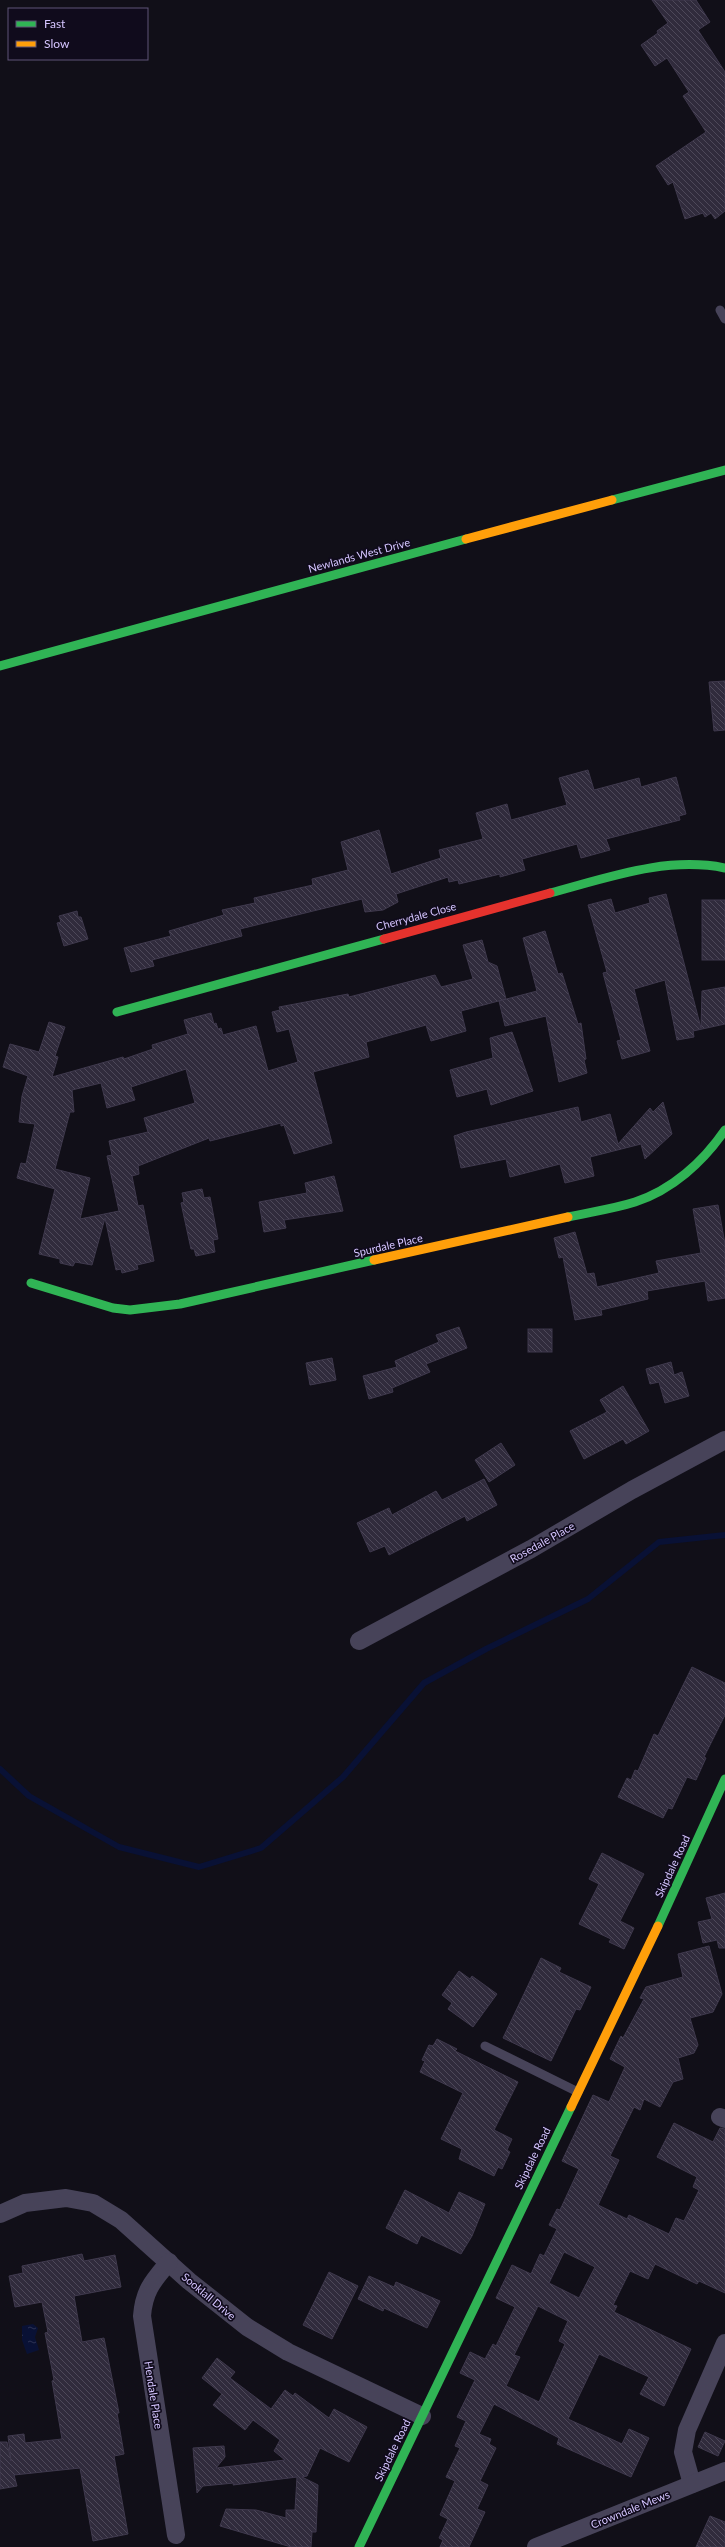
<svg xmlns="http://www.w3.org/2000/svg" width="725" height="2547" font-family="Lato,sans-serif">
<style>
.water{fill:url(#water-ripples)}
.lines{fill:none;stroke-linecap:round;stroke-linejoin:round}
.stream{stroke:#091135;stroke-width:6}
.building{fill:url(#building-back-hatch);stroke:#3f394d;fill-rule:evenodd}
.lane{stroke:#474359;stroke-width:9}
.street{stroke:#474359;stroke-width:18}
.fast{stroke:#30b455;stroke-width:9}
.slow{stroke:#ff9f0a;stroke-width:9}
.jam{stroke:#e5322d;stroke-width:9}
.labels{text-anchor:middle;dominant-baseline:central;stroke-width:3.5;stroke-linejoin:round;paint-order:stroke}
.street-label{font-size:11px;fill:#d5c5ff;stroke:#100b1c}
</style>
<defs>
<pattern id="water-ripples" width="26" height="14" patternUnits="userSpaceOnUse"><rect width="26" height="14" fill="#091135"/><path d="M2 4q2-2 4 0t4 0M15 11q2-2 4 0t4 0" fill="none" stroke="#2c3253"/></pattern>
<pattern id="building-back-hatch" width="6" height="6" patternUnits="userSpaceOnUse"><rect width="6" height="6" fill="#302b3c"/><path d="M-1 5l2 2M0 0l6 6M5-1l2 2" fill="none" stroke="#4d4859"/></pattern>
</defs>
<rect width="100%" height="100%" fill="#110f18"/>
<polygon class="water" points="33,2324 38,2328 35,2337 39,2350 27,2354 22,2340 22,2326"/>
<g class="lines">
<polyline class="stream" points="0,1769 29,1796 119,1847 199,1867 261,1848 343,1777 424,1683 486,1649 588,1599 659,1542 725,1535"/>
</g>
<g class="building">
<polygon points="652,0 696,0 710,22 698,30 725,72 725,211 715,219 711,213 705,217 703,213 685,219 673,182 668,185 656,166 706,132 683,96 689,92 667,58 655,66 641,45 658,33 657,31 668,23"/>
<polygon points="725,681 725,730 714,731 709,682"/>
<polygon points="588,770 594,790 639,778 641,787 676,777 686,814 679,816 680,820 606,839 610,850 581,858 577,844 522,859 525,870 500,877 500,874 459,884 458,880 449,882 448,877 396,894 398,902 383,910 365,912 362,899 240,929 242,936 152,960 154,966 131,972 124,948 171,936 169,931 224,915 222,910 255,903 254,898 313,885 312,879 348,870 341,842 379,830 391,874 441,858 439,850 483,839 476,813 507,804 511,820 567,805 559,778"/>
<polygon points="666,894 701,1028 702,991 725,987 725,1024 693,1031 694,1037 677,1040 665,980 634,989 650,1051 622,1059 617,1041 621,1040 603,973 607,972 588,905 611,899 615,913 650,903 649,898"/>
<rect x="702" y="900" width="23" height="60"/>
<polygon points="77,911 78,917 81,917 88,939 64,946 57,923 61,922 59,916"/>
<polygon points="545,931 558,974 562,973 578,1024 581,1023 586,1059 584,1060 587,1073 559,1082 546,1016 505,1026 499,1001 537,991 523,938"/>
<path d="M 482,940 L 488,962 L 497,966 L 506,999 L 461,1011 L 466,1031 L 431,1041 L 426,1025 L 366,1042 L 369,1057 L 313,1072 L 332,1143 L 294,1154 L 284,1125 L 281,1126 L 281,1123 L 210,1141 L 209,1138 L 138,1166 L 139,1174 L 132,1176 L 138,1206 L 143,1205 L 154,1261 L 137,1265 L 138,1269 L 122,1273 L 121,1269 L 116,1270 L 105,1218 L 92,1265 L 75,1262 L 73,1266 L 60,1263 L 60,1259 L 39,1254 L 55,1189 L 17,1178 L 21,1163 L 26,1164 L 35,1124 L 19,1122 L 22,1096 L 28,1076 L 3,1067 L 10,1044 L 39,1052 L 49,1022 L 65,1027 L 55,1056 L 58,1057 L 52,1077 L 123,1057 L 124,1059 L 153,1049 L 152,1045 L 188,1034 L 184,1020 L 211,1013 L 214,1024 L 216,1023 L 218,1029 L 221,1028 L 223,1035 L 256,1026 L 268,1071 L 298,1062 L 289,1029 L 277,1032 L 272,1012 L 280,1010 L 279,1007 L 348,994 L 349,997 L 435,975 L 441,987 L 473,979 L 463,945 ZM 186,1069 L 195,1103 L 144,1118 L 148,1132 L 109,1141 L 112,1155 L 107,1156 L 119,1211 L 80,1219 L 90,1178 L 55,1169 L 70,1112 L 74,1112 L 72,1090 L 101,1083 L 107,1108 L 135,1100 L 131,1087 Z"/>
<polygon points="512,1032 533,1091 491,1105 487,1089 457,1097 450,1070 493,1058 490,1038"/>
<polygon points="663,1102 672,1134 645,1159 641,1144 590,1157 594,1176 565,1183 560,1164 510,1177 506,1159 461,1168 454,1136 466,1132 578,1107 581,1122 610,1114 618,1144 650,1108 653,1112"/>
<polygon points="334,1176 343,1211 284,1220 286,1228 264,1232 259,1202 307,1193 305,1183"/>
<polygon points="202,1189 204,1198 210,1197 218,1239 213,1240 215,1252 196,1256 194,1249 191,1249 181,1203 184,1202 182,1193"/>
<polygon points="718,1205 725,1244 725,1298 708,1301 705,1281 647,1291 648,1299 601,1310 602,1315 575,1320 563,1257 559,1258 554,1238 575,1232 587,1274 594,1273 597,1287 659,1273 656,1261 701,1253 693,1209"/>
<polygon points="459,1327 467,1348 426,1364 430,1372 392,1388 393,1392 369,1399 363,1376 397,1367 395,1361 439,1342 436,1335"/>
<rect x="528" y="1329" width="24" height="23"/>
<polygon points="332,1358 336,1380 310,1385 306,1363"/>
<polygon points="671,1362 674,1375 682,1372 689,1396 665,1403 659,1382 650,1384 646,1369"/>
<polygon points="623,1386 649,1431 626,1444 623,1439 584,1459 570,1431 607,1412 600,1400"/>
<polygon points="501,1443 515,1465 489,1482 475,1460"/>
<polygon points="484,1479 497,1505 467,1521 465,1516 389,1555 385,1546 370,1552 357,1523 389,1508 392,1515 436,1491 442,1500"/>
<polygon points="692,1667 725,1683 725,1715 704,1757 706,1758 696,1780 687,1777 672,1809 668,1808 663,1818 618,1797 627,1778 631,1780 635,1770 638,1771 654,1734 658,1736"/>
<polygon points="602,1853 644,1874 620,1921 634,1928 624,1949 609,1942 611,1939 579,1924 599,1884 589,1879"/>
<polygon points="725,1893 725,1948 719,1948 717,1940 703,1943 698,1922 712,1919 706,1898"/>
<path d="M 709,1946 L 722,1994 L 713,2012 L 690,2018 L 698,2045 L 694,2053 L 678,2058 L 683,2079 L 673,2082 L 660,2107 L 644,2099 L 640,2110 L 634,2107 L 610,2156 L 619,2160 L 598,2205 L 627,2219 L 629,2215 L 669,2234 L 676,2218 L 684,2221 L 699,2190 L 693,2187 L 697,2177 L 657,2157 L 674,2123 L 713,2142 L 720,2128 L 725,2129 L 725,2293 L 699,2281 L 697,2284 L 655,2264 L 648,2279 L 630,2271 L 613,2305 L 617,2306 L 614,2312 L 691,2349 L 664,2406 L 640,2394 L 649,2377 L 599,2354 L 568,2419 L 622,2444 L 629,2429 L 649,2438 L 631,2477 L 557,2444 L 559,2438 L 494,2404 L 479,2434 L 491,2439 L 489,2444 L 496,2448 L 480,2481 L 488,2485 L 477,2509 L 485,2512 L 469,2547 L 440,2547 L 443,2540 L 439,2538 L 448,2519 L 440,2515 L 455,2481 L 446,2477 L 460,2448 L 455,2446 L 466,2421 L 457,2417 L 475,2380 L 460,2373 L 470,2352 L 485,2359 L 493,2344 L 496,2346 L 515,2307 L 496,2298 L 512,2265 L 531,2274 L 540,2254 L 544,2256 L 557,2229 L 549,2225 L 557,2209 L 560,2210 L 579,2169 L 562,2161 L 593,2095 L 609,2102 L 625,2067 L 610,2059 L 621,2036 L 623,2038 L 644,1999 L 640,1998 L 646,1987 L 683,1977 L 678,1954 ZM 564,2252 L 595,2267 L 579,2298 L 549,2283 ZM 538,2306 L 568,2321 L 559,2341 L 565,2344 L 539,2402 L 506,2386 L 520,2357 L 514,2355 Z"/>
<polygon points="541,1958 561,1968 559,1972 591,1987 580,2010 576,2009 551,2061 503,2038"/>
<polygon points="459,1971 470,1979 472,1976 497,1994 473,2027 448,2009 452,2003 442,1995"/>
<polygon points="437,2039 457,2049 455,2051 518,2082 494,2130 512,2139 507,2150 510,2152 502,2169 498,2167 494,2176 459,2159 462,2149 441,2139 463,2093 420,2072 425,2061 422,2060 429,2045 433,2046"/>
<polygon points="405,2190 449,2213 459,2192 485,2204 472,2236 461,2254 421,2235 417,2244 386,2228"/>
<polygon points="82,2254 84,2261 115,2255 121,2287 74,2296 82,2342 104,2338 119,2413 117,2413 124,2454 114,2456 128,2534 93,2541 80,2468 14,2475 17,2486 0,2489 0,2442 7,2442 11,2461 8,2436 24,2434 25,2443 62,2439 52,2381 54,2380 45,2333 48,2332 42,2302 15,2307 9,2276 23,2273 22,2266"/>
<polygon points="329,2272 358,2286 332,2339 303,2325"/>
<polygon points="369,2276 394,2287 396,2282 440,2301 427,2328 384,2308 383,2311 358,2299"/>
<polygon points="217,2358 235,2372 230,2378 271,2409 285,2390 293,2396 295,2393 329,2418 334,2409 367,2427 349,2462 320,2448 307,2476 302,2477 318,2485 316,2532 312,2532 311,2547 291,2547 220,2526 226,2509 256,2510 286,2518 286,2510 295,2510 297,2477 233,2485 234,2483 203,2486 197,2493 193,2448 224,2446 225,2457 216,2468 285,2460 274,2451 280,2440 253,2420 245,2430 213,2405 222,2394 202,2378"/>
<polygon points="705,2432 725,2441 718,2456 698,2447"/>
<polygon points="710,2516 725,2522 725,2547 696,2547"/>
</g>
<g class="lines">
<g class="lane">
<polyline points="720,310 725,319"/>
<polyline points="485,2046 578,2092"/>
</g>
<g class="street">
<polyline points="359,1641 531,1549 632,1490 725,1440"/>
<polyline points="720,2117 725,2119"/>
<polyline points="0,2214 25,2203 66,2198 93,2203 121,2220 189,2281 247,2327 288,2352 422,2416"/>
<path d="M 169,2262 C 153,2281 144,2290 142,2316 L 176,2535"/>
<polyline points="692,2484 683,2452 687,2430 725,2343"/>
<polyline points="536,2547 725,2471"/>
</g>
<g class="fast">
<polyline points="612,500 725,470"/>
<polyline points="0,666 466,539"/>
<path d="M 550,893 C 607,878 666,856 725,868"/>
<polyline points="117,1012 384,939"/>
<path d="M 568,1217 C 590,1212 613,1209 635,1202 C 672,1190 703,1162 725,1130"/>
<polyline points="31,1283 113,1308 130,1310 180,1304 374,1260"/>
<polyline points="658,1926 725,1779"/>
<polyline points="359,2547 571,2107"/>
</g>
<g class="slow">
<polyline points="466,539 612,500"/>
<polyline points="374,1260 568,1217"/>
<polyline points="571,2107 658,1926"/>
</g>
<polyline class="jam" points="384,939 550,893"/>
</g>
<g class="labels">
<g class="street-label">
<text transform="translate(359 555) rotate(-15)">Newlands West Drive</text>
<text transform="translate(416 916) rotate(-15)">Cherrydale Close</text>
<text transform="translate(388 1245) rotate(-13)">Spurdale Place</text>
<text transform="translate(542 1542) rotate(-29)">Rosedale Place</text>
<text transform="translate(672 1866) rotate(-65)">Skipdale Road</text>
<text transform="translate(532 2158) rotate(-64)">Skipdale Road</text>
<text transform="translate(209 2296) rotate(40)">Sooklall Drive</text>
<text transform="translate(154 2395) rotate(81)">Hendale Place</text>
<text transform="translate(392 2450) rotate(-64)">Skipdale Road</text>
<text transform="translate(630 2509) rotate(-22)">Crowndale Mews</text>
</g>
</g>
<rect x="8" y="8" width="140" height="52" fill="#100b1c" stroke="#5f5577"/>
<rect x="16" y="21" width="20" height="6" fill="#30b455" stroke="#5f5577"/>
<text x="44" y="28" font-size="12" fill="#d5c5ff">Fast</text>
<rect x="16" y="41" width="20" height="6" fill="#ff9f0a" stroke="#5f5577"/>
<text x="44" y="48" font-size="12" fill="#d5c5ff">Slow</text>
</svg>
